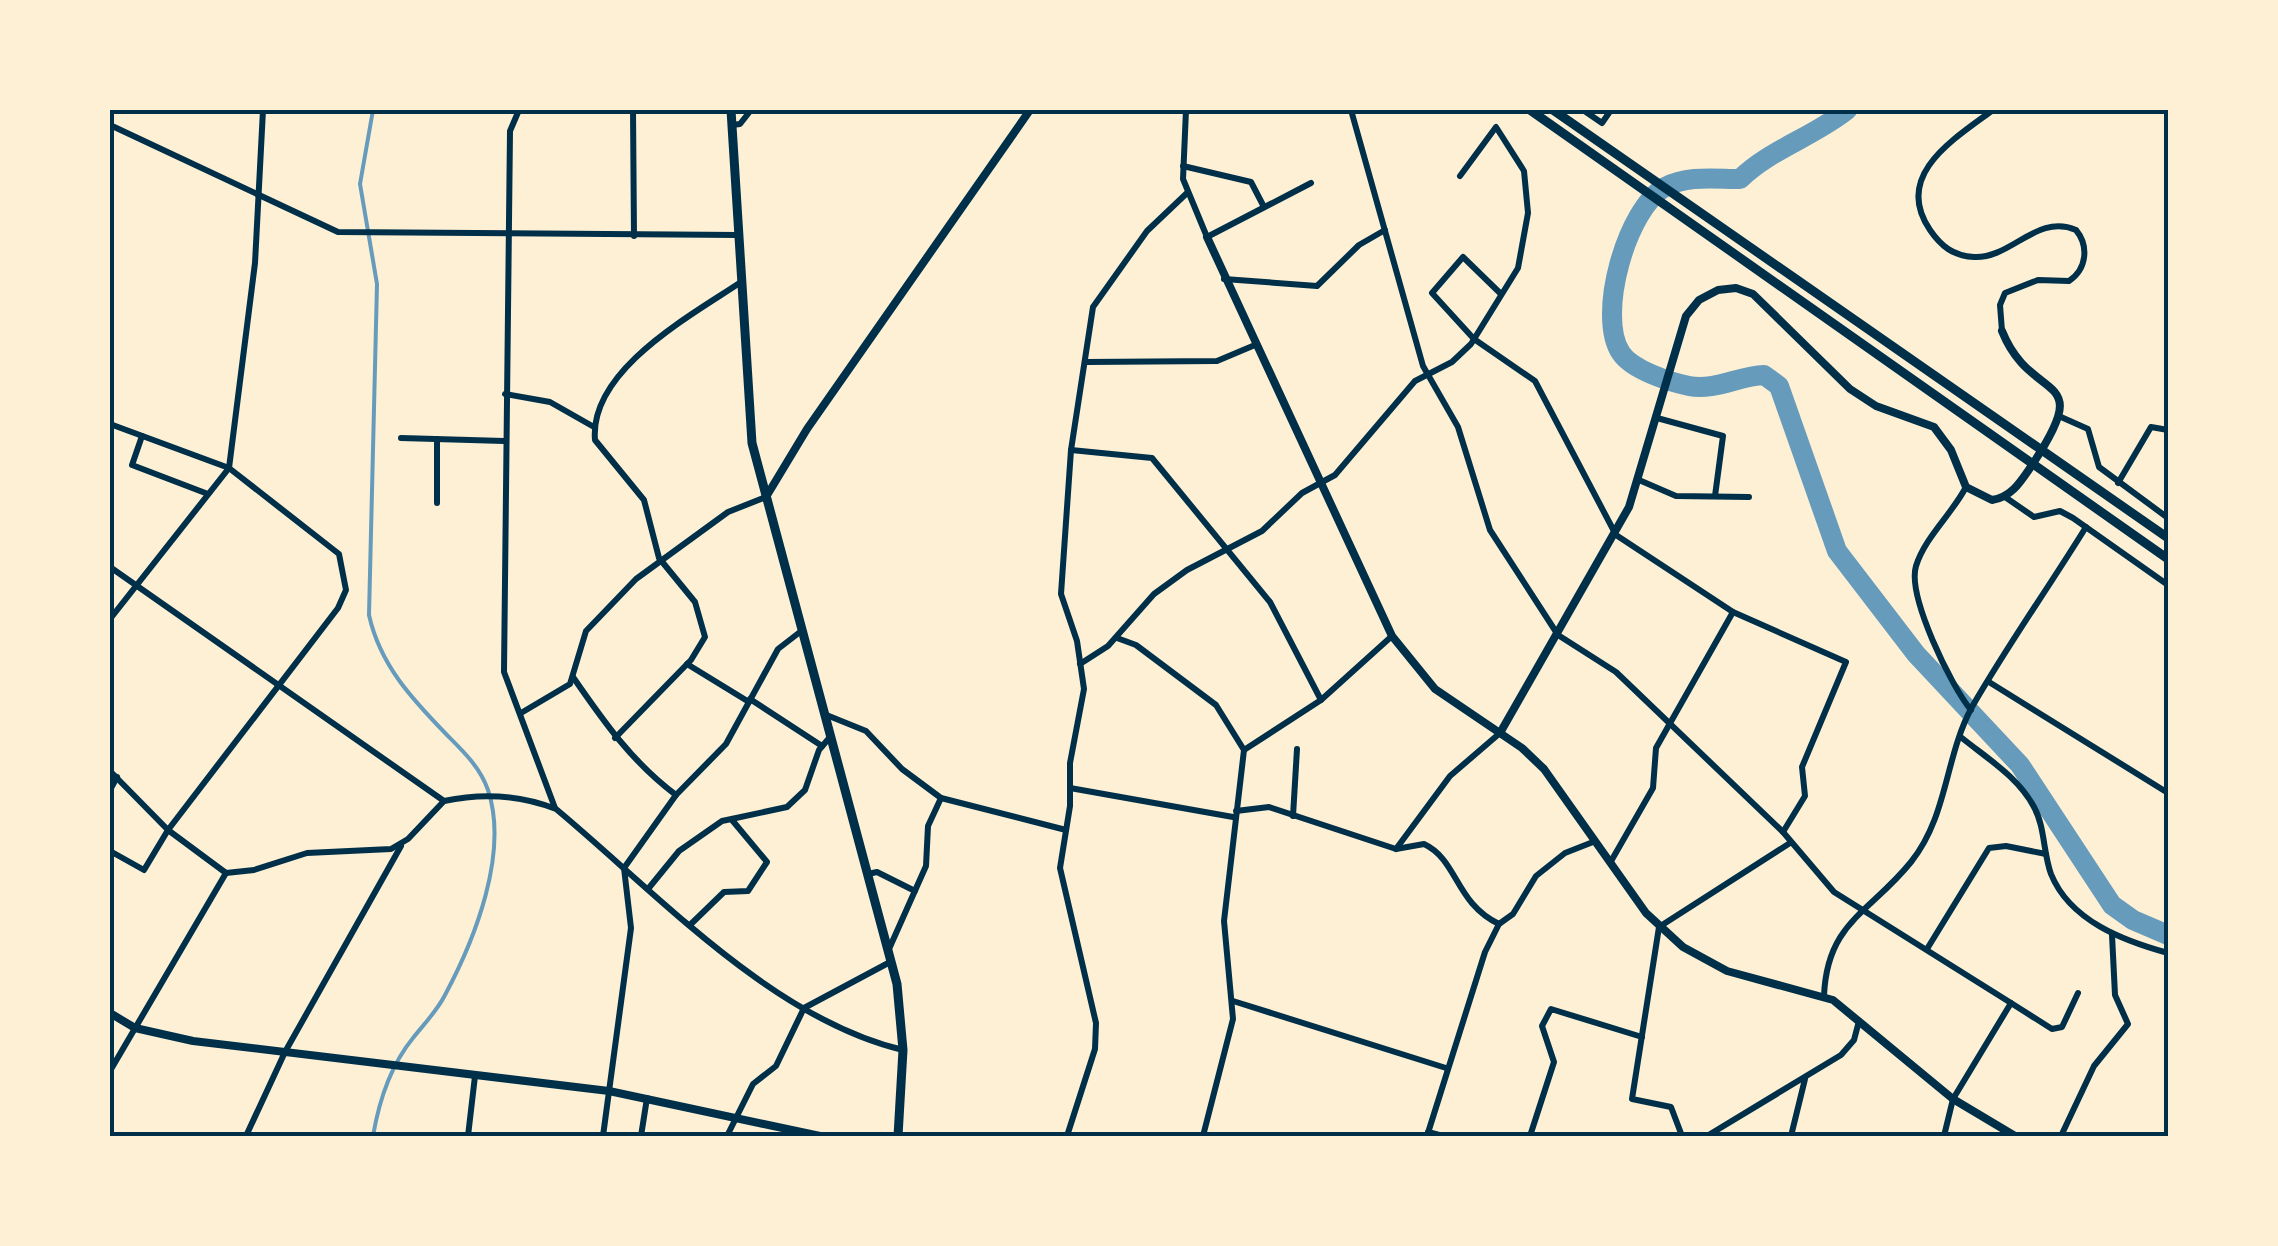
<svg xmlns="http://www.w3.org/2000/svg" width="2278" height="1246" font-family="Inter,sans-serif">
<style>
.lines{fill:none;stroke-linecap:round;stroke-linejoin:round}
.stream{stroke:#669bbc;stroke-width:4}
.river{stroke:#669bbc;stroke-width:20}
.minor{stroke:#003049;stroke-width:6}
.tertiary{stroke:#003049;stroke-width:8}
.primary{stroke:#003049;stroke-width:9}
.neatline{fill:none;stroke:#003049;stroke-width:4}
</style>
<rect width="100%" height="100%" fill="#fdf0d5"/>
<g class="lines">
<path class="stream" d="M 373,1136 C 379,1101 390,1066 413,1038 C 424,1024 437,1011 445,995 C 475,939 509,853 488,790 C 480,767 463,751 447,735 C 412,699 380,665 369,615 L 377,284 L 360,184 L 373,110"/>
<path class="river" d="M 1847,110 C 1813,137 1771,149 1740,179 C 1715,179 1688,175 1665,187 C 1627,208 1596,316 1621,353 C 1632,370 1670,382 1689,386 C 1714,391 1739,376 1764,375 L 1779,386 L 1837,551 L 1916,654 L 2020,765 L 2112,905 L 2133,920 L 2168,935"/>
<g class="minor">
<polyline points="519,110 510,131 504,672 555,808"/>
<polyline points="633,110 634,236"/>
<polyline points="1186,110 1183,179 1207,237 1311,183"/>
<polyline points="1351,110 1423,366 1458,427 1490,530 1558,635 1616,672 1783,832 1834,892 2011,1003 1953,1099 1944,1136"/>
<polyline points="1583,110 1602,123 1611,110"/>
<path d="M 1993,110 C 1952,140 1893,176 1930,230 C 1941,246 1953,256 1974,257 C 2011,259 2037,213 2076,230 C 2089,246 2087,269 2069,281 L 2038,280 L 2005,293 L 2000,305 L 2002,331"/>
<polyline points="110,125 338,232 739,235"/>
<polyline points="732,125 740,124 751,110"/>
<polyline points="1183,166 1251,182 1264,207"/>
<polyline points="1224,279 1317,286 1359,245 1385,230"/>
<polyline points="1501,294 1463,257 1432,293 1474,339 1535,381 1616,535 1733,612 1846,662 1802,767 1805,796 1783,832"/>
<polyline points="1087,362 1217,361 1255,345"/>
<polyline points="505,394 550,402 594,427"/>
<polyline points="2061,417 2088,429 2099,467 2168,518"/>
<polyline points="1657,418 1723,436 1715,496"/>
<polyline points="110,424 229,468 339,554 346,590 338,608 168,830 144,870 110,851"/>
<polyline points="142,436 132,465 208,494"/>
<polyline points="401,438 504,441"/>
<polyline points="437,439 437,503"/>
<polyline points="1071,450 1152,458 1270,602 1321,700"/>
<polyline points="1639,480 1676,496 1749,497"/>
<polyline points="2118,483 2151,427 2168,430"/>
<path d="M 1966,487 C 1952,514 1925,537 1916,566 C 1907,596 1951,686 1971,710"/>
<polyline points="2005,497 2034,517 2060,511 2073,518 2168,585"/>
<polyline points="110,567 444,801"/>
<polyline points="110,619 229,468 255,263 263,110"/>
<polyline points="1117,638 1136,645 1216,705 1244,750"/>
<polyline points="687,664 749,702"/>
<polyline points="1080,664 1108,646 1154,594 1187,570 1262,531 1302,493 1335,475 1415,381 1452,362 1471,344 1518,268 1528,213 1524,171 1496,127 1460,176"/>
<path d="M 573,677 C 604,722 632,762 676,795"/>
<polyline points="1989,682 2168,793"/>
<polyline points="750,699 822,746"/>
<polyline points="521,713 570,684 586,631 636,579 728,512 766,497"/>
<polyline points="824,714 866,731 902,769 941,798 1066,830"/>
<path d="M 615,738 L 691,660 L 705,637 L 695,602 L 659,558 L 644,500 L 595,440 C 589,370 692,315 741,282"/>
<path d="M 1962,738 C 1988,759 2018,777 2034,807 C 2045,827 2043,852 2051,874 C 2070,921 2124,941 2168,953"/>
<path d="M 110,771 L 168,830 L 226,873 L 254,870 L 307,853 L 391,849 L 408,839 L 444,801 C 481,793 520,795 556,809 C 657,893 772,1019 903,1050"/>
<polyline points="1070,788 1233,817"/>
<polyline points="110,790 117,777"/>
<path d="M 1236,811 L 1269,807 L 1396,849 L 1424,844 C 1458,860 1455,903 1499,924"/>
<polyline points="1293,816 1297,749"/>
<polyline points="1396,849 1450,776 1500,733"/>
<polyline points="1610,863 1653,788 1656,748 1733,612"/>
<polyline points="868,874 877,872 915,891"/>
<polyline points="648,889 679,851 722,821 787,807 805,790 819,750 830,737"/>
<polyline points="691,924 724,892 748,891 767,862 732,820"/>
<polyline points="889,949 926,866 928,826 941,798"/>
<polyline points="1927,949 1989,848 2006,846 2046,854"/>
<path d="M 1824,996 C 1827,922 1870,913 1911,862 C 1948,816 1945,756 1972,707 C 2007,646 2049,587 2086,527"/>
<polyline points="1233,1001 1446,1068"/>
<polyline points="2011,1003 2052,1029 2062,1027 2078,993"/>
<polyline points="110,1071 226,873"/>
<polyline points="1428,1132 1443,1136"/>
<polyline points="246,1136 285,1052 401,846"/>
<polyline points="468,1136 475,1076"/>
<polyline points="603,1136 631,928 624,868 676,795 726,744 778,649 800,632"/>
<polyline points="641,1136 647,1098"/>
<polyline points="727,1136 753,1084 776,1066 804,1008 892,961"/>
<polyline points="1067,1136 1095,1049 1096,1023 1060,868 1070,806 1070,763 1084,689 1077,641 1061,594 1071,450 1093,307 1147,231 1187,193"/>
<polyline points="1203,1136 1233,1019 1224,921 1244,750 1321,700 1392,636"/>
<polyline points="1427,1136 1485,952 1499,924 1513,914 1536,876 1565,853 1593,842"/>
<polyline points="1530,1136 1554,1062 1542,1026 1551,1009 1642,1037"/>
<polyline points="1682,1136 1671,1107 1632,1099 1659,927 1790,843"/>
<polyline points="1707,1136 1841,1055 1854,1040 1859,1021"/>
<polyline points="1791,1136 1805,1079"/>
<polyline points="2061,1136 2094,1066 2128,1024 2115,995 2112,935"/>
</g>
<g class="tertiary">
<polyline points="1207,237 1392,636 1435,689 1522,748 1544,769 1646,913 1683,947 1727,971 1833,1000 1953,1099 2015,1136"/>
<polyline points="766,497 807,429 1030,110"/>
<path d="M 1500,733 L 1629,507 L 1686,316 L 1699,300 L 1718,290 L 1736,288 L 1753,294 L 1850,389 L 1876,406 L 1934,427 L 1951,450 L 1966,487 L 1992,500 C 2012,497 2021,481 2032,465 C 2097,368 2032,406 2002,331"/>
<polyline points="110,1013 135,1028 193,1041 609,1091 820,1136"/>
</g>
<g class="primary">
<polyline points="731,110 752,443 897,984 903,1050 898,1136"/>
<polyline points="1530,110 2168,559"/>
<polyline points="1553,110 2168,538"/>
</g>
</g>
<rect width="2278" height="1246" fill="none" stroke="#fdf0d5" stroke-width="225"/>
<rect x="112" y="112" width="2054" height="1022" class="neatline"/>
</svg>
